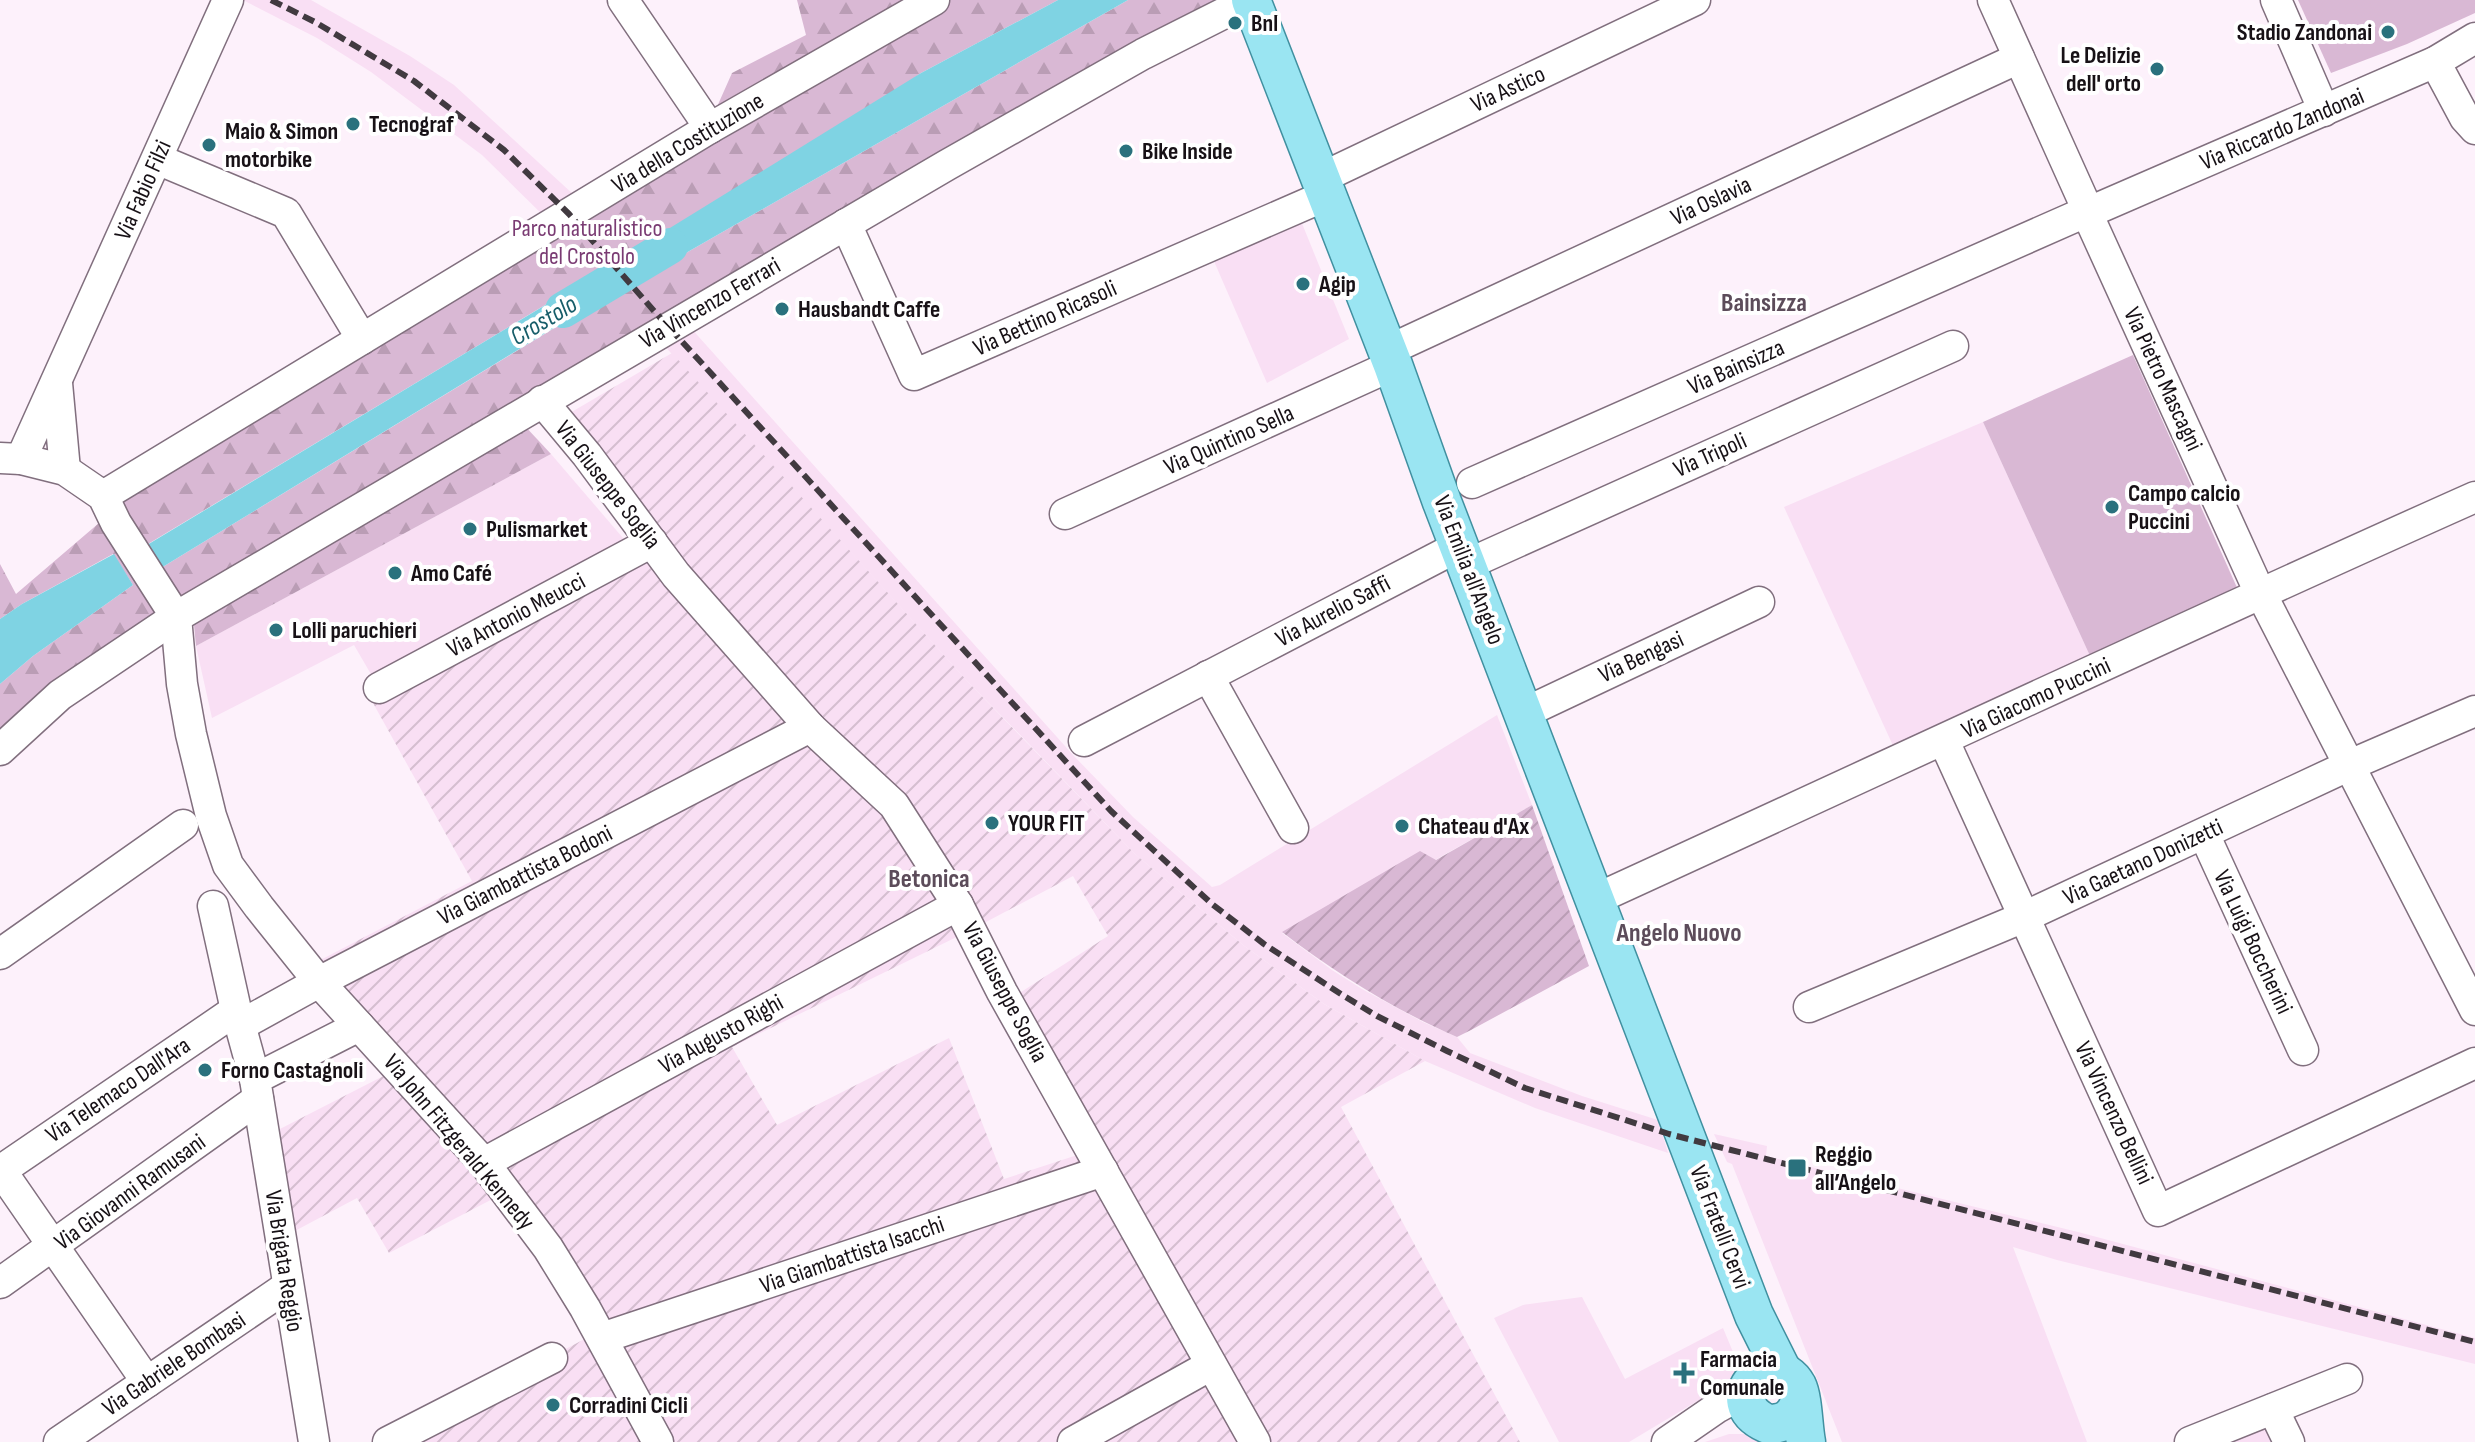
<svg xmlns="http://www.w3.org/2000/svg" width="2475" height="1442" font-family="'Sofia Sans Condensed',sans-serif">
<style>
.built{fill:#f9dff4}
.industrial{fill:url(#industrial-furrows);fill-rule:evenodd}
.forest{fill:url(#forest-firs);fill-rule:evenodd}
.park{fill:#d9b8d4}
.garden{fill:url(#garden-furrows)}
.water{fill:#7fd3e3}
.lines{fill:none;stroke-linecap:round;stroke-linejoin:round}
.river{stroke:#7fd3e3;stroke-width:36}
.minor-casing{stroke:#816f7e;stroke-width:33}
.major-casing{stroke:#4190a0;stroke-width:41}
.minor{stroke:#fff;stroke-width:30}
.major{stroke:#9ae5f2;stroke-width:38}
.rail{stroke:#413a40;stroke-width:6;stroke-dasharray:12 6;stroke-linecap:butt}
.poi-dot{fill:#2a717d;stroke:#fff;stroke-width:3}
.labels{text-anchor:middle;dominant-baseline:central;stroke-width:8;stroke-linejoin:round;paint-order:stroke}
.poi-label{font-size:24px;font-weight:bold;fill:#171116;stroke:#fff;text-anchor:start}
.street-label{font-size:24px;fill:#171116;stroke:#fff}
.park-label{font-size:24px;fill:#7a3b73;stroke:#fff}
.neighbourhood-label{font-size:26px;font-weight:bold;fill:#5c4c5a;stroke:#fff}
.water-label{font-size:26px;font-style:italic;fill:#175d69;stroke:#fff}
</style>
<defs>
<pattern id="industrial-furrows" width="10" height="10" patternUnits="userSpaceOnUse" patternTransform="scale(2)"><rect width="10" height="10" fill="#f9dff4"/><path d="M-1 1l2-2M0 10L10 0M9 11l2-2" fill="none" stroke="#d5bed0"/></pattern>
<pattern id="forest-firs" width="22" height="20" patternUnits="userSpaceOnUse" patternTransform="scale(2)"><rect width="22" height="20" fill="#d9b8d4"/><path d="M5 1l3.5 6h-7zM16 11l3.5 6h-7z" fill="#ba9db5"/></pattern>
<pattern id="garden-furrows" width="10" height="10" patternUnits="userSpaceOnUse" patternTransform="scale(2)"><rect width="10" height="10" fill="#d9b8d4"/><path d="M-1 1l2-2M0 10L10 0M9 11l2-2" fill="none" stroke="#ba9db5"/></pattern>
</defs>
<rect width="100%" height="100%" fill="#fdf1fb"/>
<g class="built">
<polygon points="243,0 311,0 410,56 454,85 585,205 552,224 482,155 371,72 317,38"/>
<polygon points="1301,221 1349,339 1267,383 1213,259"/>
<polygon points="690,327 1073,755 1133,817 1212,887 1220,885 1497,715 1532,805 1435,860 1282,933 1332,970 1362,989 1423,1022 1457,1037 1470,1053 1582,1096 1658,1120 1668,1153 1535,1108 1425,1061 1324,1004 1243,945 1135,854 1026,741 969,683 661,342"/>
<polygon points="1983,422 2096,669 1900,761 1784,507"/>
<polygon points="551,454 635,552 379,688 354,645 212,718 196,646"/>
<polygon points="1714,1134 1767,1146 1766,1156 2078,1232 2475,1338 2475,1364 2057,1260 2013,1247 2087,1442 1842,1442 1732,1164 1727,1162"/>
<polygon points="1582,1297 1625,1379 1723,1328 1733,1352 1739,1376 1629,1442 1559,1442 1494,1318 1523,1305"/>
<polygon points="2273,1409 2289,1442 2190,1442"/>
<polygon points="1729,1434 1749,1434 1768,1442 1705,1442"/>
</g>
<path class="industrial" d="M 672,353 L 969,683 L 1135,854 L 1243,945 L 1324,1004 L 1425,1061 L 1341,1107 L 1520,1442 L 388,1442 L 598,1332 L 506,1192 L 389,1253 L 357,1198 L 291,1233 L 276,1131 L 397,1069 L 307,967 L 472,881 L 368,694 L 652,543 L 558,420 ZM 1073,876 L 1108,936 L 1018,994 L 1105,1146 L 1004,1179 L 949,1038 L 777,1125 L 732,1047 L 971,930 Z"/>
<g class="forest">
<polygon points="797,0 909,0 716,109 732,73 806,35"/>
<path d="M 924,0 L 1058,0 L 921,73 L 637,281 L 1128,0 L 1250,0 L 176,617 L 0,750 L 0,684 L 33,656 L 133,585 L 113,554 L 22,604 L 0,619 L 0,564 L 16,594 L 99,523 L 111,515 L 103,496 ZM 595,275 L 610,294 L 161,568 L 148,544 Z"/>
<polygon points="523,424 551,454 196,646 193,615"/>
</g>
<g class="park">
<polygon points="2298,0 2475,0 2475,13 2407,44 2331,73"/>
<polygon points="2133,355 2243,601 2096,669 1983,422"/>
</g>
<path class="garden" d="M 1532,805 L 1589,966 L 1471,1030 L 1457,1037 C 1393,1009 1337,974 1282,932 L 1420,851 L 1436,860 Z"/>
<g class="water">
<polygon points="1058,0 1128,0 637,281 618,260 921,73"/>
<polygon points="595,275 611,293 161,568 147,545"/>
<polygon points="114,554 133,585 33,656 0,684 0,619 22,604"/>
</g>
<g class="lines">
<polyline class="river" points="563,310 670,246"/>
<defs>
<g id="minor">
<polyline points="623,0 710,128"/>
<polyline points="1993,0 2088,211 2087,213 2254,580 2475,1010"/>
<polyline points="2276,0 2324,111"/>
<polyline points="2435,62 2465,118 2475,129"/>
<polyline points="157,159 286,213 362,339"/>
<polyline points="1321,178 1695,0"/>
<polyline points="2087,213 2435,62 2475,38"/>
<polyline points="846,224 914,375 1327,195"/>
<polyline points="1402,344 2019,58"/>
<polyline points="57,383 65,470"/>
<polyline points="542,401 587,455 676,575 810,727 894,805 958,905 1002,992 1255,1442"/>
<polyline points="0,458 21,459 65,470 103,496 116,523 176,617"/>
<polyline points="21,459 228,0"/>
<polyline points="1472,483 2088,211"/>
<polyline points="103,496 710,128 934,0"/>
<polyline points="1065,514 1393,365"/>
<polyline points="1466,565 1953,346"/>
<polyline points="176,617 182,684 191,734 211,816 228,865 259,907 319,982 484,1163 548,1248 585,1308 658,1442"/>
<polyline points="1208,676 1293,828"/>
<polyline points="379,688 652,542"/>
<polyline points="1524,713 1759,602"/>
<polyline points="1084,741 1459,546"/>
<polyline points="1944,741 2158,1211 2475,1063"/>
<polyline points="0,750 60,695 176,617 947,165 1143,54 1250,0"/>
<polyline points="2204,834 2303,1050"/>
<path d="M 1596,899 C 1889,765 2181,628 2475,497"/>
<polyline points="213,906 236,1010 255,1079"/>
<polyline points="0,954 183,825"/>
<polyline points="1809,1007 2024,917 2350,765 2475,711"/>
<polyline points="241,1025 319,982 810,727"/>
<polyline points="484,1163 958,905"/>
<polyline points="0,1169 147,1382"/>
<polyline points="0,1171 236,1010"/>
<polyline points="0,1283 258,1099"/>
<polyline points="602,1338 1103,1171"/>
<polyline points="2273,1409 2289,1442"/>
<polyline points="59,1442 288,1286"/>
<polyline points="314,1442 255,1079 359,1026"/>
<polyline points="388,1442 552,1358"/>
<polyline points="1073,1442 1211,1365"/>
<polyline points="1667,1442 1718,1407 1747,1391"/>
<polyline points="2190,1442 2347,1379"/>
</g>
<g id="major">
<polyline points="1251,0 1393,365 1442,502 1754,1315 1783,1373"/>
<path d="M 1800,1401 C 1795,1418 1785,1424 1768,1424 C 1714,1401 1774,1344 1797,1386 C 1803,1398 1803,1427 1806,1442"/>
</g>
</defs>
<use href="#minor" class="minor-casing"/>
<use href="#major" class="major-casing"/>
<use href="#minor" class="minor"/>
<use href="#major" class="major"/>
<polyline class="rail" points="271,0 315,22 414,81 504,150 569,214 655,312 1111,811 1212,904 1264,944 1344,996 1377,1016 1447,1051 1525,1088 1669,1134 2475,1342"/>
</g>
<g class="poi-dot">
<circle cx="1235" cy="23" r="8"/>
<circle cx="2388" cy="32" r="8"/>
<circle cx="2157" cy="69" r="8"/>
<circle cx="353" cy="124" r="8"/>
<circle cx="209" cy="145" r="8"/>
<circle cx="1126" cy="151" r="8"/>
<circle cx="1303" cy="284" r="8"/>
<circle cx="782" cy="309" r="8"/>
<circle cx="2112" cy="507" r="8"/>
<circle cx="470" cy="529" r="8"/>
<circle cx="395" cy="573" r="8"/>
<circle cx="276" cy="630" r="8"/>
<circle cx="992" cy="823" r="8"/>
<circle cx="1402" cy="826" r="8"/>
<circle cx="205" cy="1070" r="8"/>
<rect x="1787" y="1158" width="20" height="20" rx="4"/>
<path d="M1680 1361h8v8h8v8h-8v8h-8v-8h-8v-8h8z"/>
<circle cx="553" cy="1405" r="8"/>
</g>
<g class="labels">
<g class="poi-label">
<text x="1251" y="23">Bnl</text>
<text x="2372" y="32" text-anchor="end">Stadio Zandonai</text>
<text x="2141" y="55" text-anchor="end">Le Delizie<tspan x="2141" dy="28">dell' orto</tspan></text>
<text x="369" y="124">Tecnograf</text>
<text x="225" y="131">Maio &amp; Simon<tspan x="225" dy="28">motorbike</tspan></text>
<text x="1142" y="151">Bike Inside</text>
<text x="1319" y="284">Agip</text>
<text x="798" y="309">Hausbandt Caffe</text>
<text x="2128" y="493">Campo calcio<tspan x="2128" dy="28">Puccini</tspan></text>
<text x="486" y="529">Pulismarket</text>
<text x="411" y="573">Amo Café</text>
<text x="292" y="630">Lolli paruchieri</text>
<text x="1008" y="823">YOUR FIT</text>
<text x="1418" y="826">Chateau d'Ax</text>
<text x="221" y="1070">Forno Castagnoli</text>
<text x="1815" y="1154">Reggio<tspan x="1815" dy="28">all’Angelo</tspan></text>
<text x="1700" y="1359">Farmacia<tspan x="1700" dy="28">Comunale</tspan></text>
<text x="569" y="1405">Corradini Cicli</text>
</g>
<g class="street-label">
<text transform="translate(1508 89) rotate(-25)">Via Astico</text>
<text transform="translate(2282 129) rotate(-23)">Via Riccardo Zandonai</text>
<text transform="translate(688 143) rotate(-31)">Via della Costituzione</text>
<text transform="translate(143 190) rotate(-66)">Via Fabio Filzi</text>
<text transform="translate(1711 201) rotate(-25)">Via Oslavia</text>
<text transform="translate(710 303) rotate(-30)">Via Vincenzo Ferrari</text>
<text transform="translate(1045 318) rotate(-24)">Via Bettino Ricasoli</text>
<text transform="translate(1736 367) rotate(-24)">Via Bainsizza</text>
<text transform="translate(2163 379) rotate(65)">Via Pietro Mascagni</text>
<text transform="translate(1229 440) rotate(-24)">Via Quintino Sella</text>
<text transform="translate(1710 455) rotate(-24)">Via Tripoli</text>
<text transform="translate(608 485) rotate(52)">Via Giuseppe Soglia</text>
<text transform="translate(1469 570) rotate(69)">Via Emilia all'Angelo</text>
<text transform="translate(1333 611) rotate(-28)">Via Aurelio Saffi</text>
<text transform="translate(516 615) rotate(-28)">Via Antonio Meucci</text>
<text transform="translate(1641 657) rotate(-25)">Via Bengasi</text>
<text transform="translate(2036 698) rotate(-25)">Via Giacomo Puccini</text>
<text transform="translate(2143 862) rotate(-25)">Via Gaetano Donizetti</text>
<text transform="translate(525 875) rotate(-27)">Via Giambattista Bodoni</text>
<text transform="translate(2253 942) rotate(65)">Via Luigi Boccherini</text>
<text transform="translate(1005 992) rotate(62)">Via Giuseppe Soglia</text>
<text transform="translate(721 1034) rotate(-29)">Via Augusto Righi</text>
<text transform="translate(118 1090) rotate(-34)">Via Telemaco Dall'Ara</text>
<text transform="translate(2114 1113) rotate(65)">Via Vincenzo Bellini</text>
<text transform="translate(459 1142) rotate(50)">Via John Fitzgerald Kennedy</text>
<text transform="translate(130 1192) rotate(-36)">Via Giovanni Ramusani</text>
<text transform="translate(1720 1227) rotate(69)">Via Fratelli Cervi</text>
<text transform="translate(852 1255) rotate(-19)">Via Giambattista Isacchi</text>
<text transform="translate(284 1261) rotate(81)">Via Brigata Reggio</text>
<text transform="translate(174 1364) rotate(-34)">Via Gabriele Bombasi</text>
</g>
<g class="park-label">
<text x="587" y="228">Parco naturalistico<tspan x="587" dy="28">del Crostolo</tspan></text>
</g>
<g class="neighbourhood-label">
<text x="1764" y="303">Bainsizza</text>
<text x="929" y="879">Betonica</text>
<text x="1679" y="933">Angelo Nuovo</text>
</g>
<g class="water-label">
<text transform="translate(544 321) rotate(-31)">Crostolo</text>
</g>
</g>
</svg>
